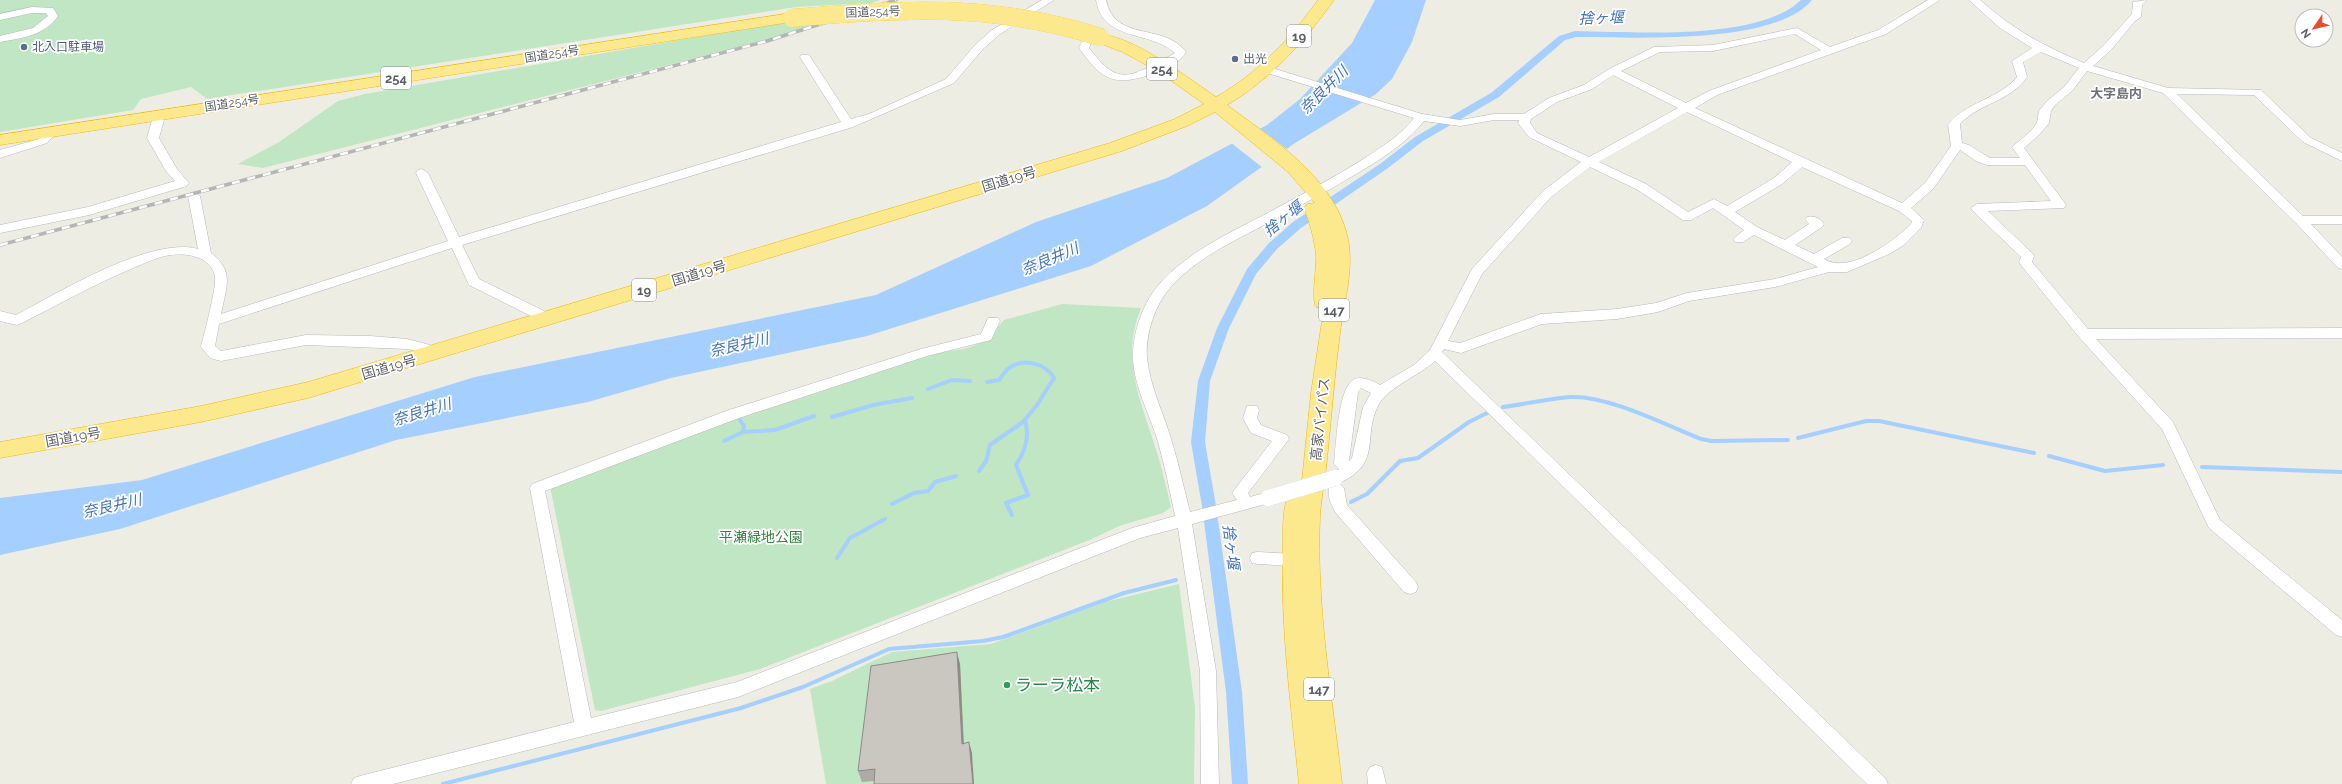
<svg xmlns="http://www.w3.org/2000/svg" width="2342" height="784" font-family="Raleway,'Noto Sans JP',sans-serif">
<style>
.green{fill:#c0e6c3}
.water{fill:#a4cffe}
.pier{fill:#eeede4}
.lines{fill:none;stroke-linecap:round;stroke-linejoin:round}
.stream{stroke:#a4cffe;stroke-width:4}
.canal{fill:#a4cffe;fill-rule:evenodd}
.minor-casing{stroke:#b6b9be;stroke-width:1}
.highway-casing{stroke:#efb903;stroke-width:1}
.minor{fill:#fff;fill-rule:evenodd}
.highway{fill:#fce98d;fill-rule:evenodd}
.rail-casing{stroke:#b4b5b5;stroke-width:3.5}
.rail{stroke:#fff;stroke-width:2.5;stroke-dasharray:8;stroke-linecap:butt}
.minor-bridge-casing{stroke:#b6b9be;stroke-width:16;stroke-linecap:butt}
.highway-bridge-casing{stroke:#efb903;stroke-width:18;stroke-linecap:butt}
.minor-bridge{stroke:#fff;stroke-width:16}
.highway-bridge{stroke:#fce98d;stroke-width:18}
.wall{fill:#aeaba6}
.shaded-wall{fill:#8d8b87}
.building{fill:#cac7c1;stroke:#8d8b87}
.service-dot{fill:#5c6f8a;stroke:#fff;stroke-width:1.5}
.leisure-dot{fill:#2e9e5b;stroke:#fff;stroke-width:1.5}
.labels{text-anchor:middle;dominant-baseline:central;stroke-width:3.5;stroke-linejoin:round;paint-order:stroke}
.far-street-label{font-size:12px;fill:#5c5f64;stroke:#fff}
.far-service-label{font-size:12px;fill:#4e5e75;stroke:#fff;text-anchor:start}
.shield{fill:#fff;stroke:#8d8f92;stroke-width:1}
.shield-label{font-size:13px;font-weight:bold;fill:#5c5f64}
.far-quarter-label{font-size:13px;font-weight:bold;fill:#6d7176;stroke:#fff}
.street-label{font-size:14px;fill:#5c5f64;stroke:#fff}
.park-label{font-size:14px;fill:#358240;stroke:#fff}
.water-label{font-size:15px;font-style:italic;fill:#4373b9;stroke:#fff}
.near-leisure-label{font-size:17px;fill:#27864d;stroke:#fff;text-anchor:start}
</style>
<rect width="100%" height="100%" fill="#eeede4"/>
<g class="green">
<polygon points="0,0 880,0 871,3 796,7 207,99 191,87 141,99 133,110 0,132"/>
<polygon points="811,23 802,31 263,168 238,164 279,142 338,101 365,94 773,24"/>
<path d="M 1062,304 L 1141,308 C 1119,361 1143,405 1158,456 C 1163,473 1167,490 1171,507 L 1163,513 L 1119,526 L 1092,539 L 760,669 L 601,711 L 595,710 L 550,486 L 721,422 L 930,354 L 964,349 L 976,345 L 990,336 L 1004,320 Z"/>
<polygon points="1179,584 1195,708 1194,784 826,784 810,689 832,681 892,652 991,644 1105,602"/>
</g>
<polygon class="water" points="1375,0 1426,0 1412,42 1392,79 1376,94 1295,143 1207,206 1091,266 867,336 671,378 588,402 396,440 120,529 0,555 0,498 142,480 475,377 876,295 1036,222 1167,178 1267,125 1300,99 1352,43"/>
<polygon class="pier" points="1258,127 1288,150 1263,168 1230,142"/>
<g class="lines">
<g class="stream">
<polyline points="928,389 952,380 970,381"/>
<path d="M 1503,407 C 1525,404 1548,399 1570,397 C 1608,395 1666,425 1701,439 L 1712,441 L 1788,440"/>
<polyline points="832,417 873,405 912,398"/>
<polyline points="740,420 744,426 743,432 775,430 814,416"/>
<polyline points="1798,438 1866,421 1879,421 2034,453"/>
<polyline points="724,441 743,432"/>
<polyline points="2049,456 2105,471 2163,465"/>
<polyline points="2202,467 2342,472"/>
<path d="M 979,471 L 986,461 L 990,445 L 1023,422 L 1037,405 L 1054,378 C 1046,364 1024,357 1009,368 C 1005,371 1002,376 999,380 L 987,382"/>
<polyline points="1351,502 1367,494 1400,461 1418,458 1469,422 1491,411"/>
<polyline points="892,504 914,493 928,491 935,482 956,476"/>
<path d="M 1012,515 L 1006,503 L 1028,495 L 1016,465 C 1025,451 1030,437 1025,420"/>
<polyline points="837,558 850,538 885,519"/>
<polyline points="443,784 741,708 803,687 889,649 983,641 1003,637 1124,593 1176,580"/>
</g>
<path class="canal" d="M 1801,0 L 1812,0 C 1774,46 1632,37 1576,37 L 1565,40 L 1499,97 L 1423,141 L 1388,168 L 1301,228 L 1277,249 L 1256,274 L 1229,328 L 1210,381 L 1205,442 L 1216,506 L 1242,692 L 1248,784 L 1232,784 L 1226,692 L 1202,506 L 1191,442 L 1198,381 L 1217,328 L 1247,269 L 1269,243 L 1293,222 L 1380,164 L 1415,137 L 1491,93 L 1559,36 L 1575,31 C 1636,32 1732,39 1786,11 C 1792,8 1796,4 1801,0 Z"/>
<defs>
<g id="minor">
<path d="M 1042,0 L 1054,0 L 1000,34 L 983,49 L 954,83 L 853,127 L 462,245 L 479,279 L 544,311 L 548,321 L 546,324 L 536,324 L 533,317 L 469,285 L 452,248 L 219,324 L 215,346 L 221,351 L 306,335 L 370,336 L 407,339 L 430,345 L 433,356 L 426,361 L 421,359 L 419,351 L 407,349 L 306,345 L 221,361 L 210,358 L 201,347 C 204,334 217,287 215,276 C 210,256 188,253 170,255 C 157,257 145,263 133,268 C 95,284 59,304 22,323 L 17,325 L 0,321 L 0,311 L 16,315 C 58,293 151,236 198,249 L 188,196 L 190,193 L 194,192 L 200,196 L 211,253 C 235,271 226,288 221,314 L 448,241 L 416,173 L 418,170 L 422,169 L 428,173 L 459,237 L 841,122 L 800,57 L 801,55 L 809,55 L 851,119 L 869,114 L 946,79 L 975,45 L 992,30 Z"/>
<path d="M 1096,0 L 1106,0 C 1115,43 1164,22 1186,52 C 1181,61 1166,71 1155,70 L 1155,73 C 1115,87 1103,82 1079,48 C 1083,39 1092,26 1104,29 L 1105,31 L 1092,41 L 1089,48 C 1102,64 1113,80 1135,73 C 1141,71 1147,67 1154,68 L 1154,65 L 1175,53 C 1148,29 1104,43 1096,0 Z"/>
<path d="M 1928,0 L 1940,0 L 1886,34 L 1717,95 L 1695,108 L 1902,203 L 1925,183 L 1951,146 L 1948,124 L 1950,122 C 1969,101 1999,99 2017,77 L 2012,61 L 2032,48 L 2000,28 L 1969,0 L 1980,0 C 2014,30 2042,45 2084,63 L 2103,46 L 2132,14 L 2133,2 L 2147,0 L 2142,5 L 2141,17 L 2135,21 L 2111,50 L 2093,66 L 2168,88 L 2261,90 L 2311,138 L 2342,153 L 2342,161 L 2303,142 L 2254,95 L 2177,94 L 2303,216 L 2342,216 L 2342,224 L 2311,224 L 2342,257 L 2342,269 L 2338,268 L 2296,223 L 2163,93 L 2087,71 L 2072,91 L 2055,105 L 2051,111 L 2049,123 L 2039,135 L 2024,148 L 2064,202 L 2066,205 L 2064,208 L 1988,211 L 2032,253 L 2034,256 L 2032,262 L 2088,329 L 2342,328 L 2342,338 L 2096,339 L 2173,422 L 2220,520 L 2342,620 L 2342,637 L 2336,635 L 2209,528 L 2162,429 L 2079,337 L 2021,265 L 2019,262 L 2021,257 L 1973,211 L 1971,208 L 1977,204 L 2051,201 L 2025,165 L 1987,165 L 1976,161 L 1960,150 L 1933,189 L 1911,208 L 1924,220 L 1921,228 L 1904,245 L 1889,254 L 1847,272 L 1829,272 L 1775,287 L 1689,301 L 1658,312 L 1617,319 L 1542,324 L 1461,353 L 1444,349 L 1442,352 L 1885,778 L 1888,784 L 1867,784 L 1435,361 C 1419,376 1387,387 1378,406 C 1362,437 1383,464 1339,483 L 1344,488 L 1347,505 L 1416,582 L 1418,587 L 1416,592 L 1410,594 L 1404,592 L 1336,513 C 1331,505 1324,490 1333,483 L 1328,478 L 1330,474 L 1339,469 L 1334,464 C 1336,446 1338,389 1353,380 C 1360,375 1373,381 1380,385 L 1414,365 L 1430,350 L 1472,269 L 1543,191 L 1581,162 L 1529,137 L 1518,123 L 1519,120 L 1494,120 L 1460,126 L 1424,121 C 1409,140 1391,152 1371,165 C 1337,186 1303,204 1268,223 C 1234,241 1196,258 1170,288 C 1155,305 1145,335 1147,358 C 1150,387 1164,414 1172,442 C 1179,465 1184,489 1190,512 L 1237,500 L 1232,493 L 1235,489 L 1272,441 L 1251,433 L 1243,418 L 1247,406 L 1257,406 L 1259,410 L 1257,418 L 1261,425 L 1287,435 L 1289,439 L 1248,493 L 1250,497 L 1268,492 L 1273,494 L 1276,498 L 1273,502 L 1192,524 L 1216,671 L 1219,784 L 1201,784 L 1200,671 L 1178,528 L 1140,538 L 738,697 L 393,784 L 351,784 L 354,778 L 360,776 L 574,722 L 530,488 L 532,484 L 729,410 L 921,349 L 981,334 L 988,318 L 998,318 L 1000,321 L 991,340 L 927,356 L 739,418 L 545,491 L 591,718 L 737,682 L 1132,528 L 1175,516 C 1170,491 1165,467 1158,442 C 1150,414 1133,385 1133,356 C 1133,330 1144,300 1162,281 C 1189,252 1227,234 1262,216 C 1297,197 1332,179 1365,158 C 1383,146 1401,135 1414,118 L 1264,72 L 1264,68 L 1272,68 L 1422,114 L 1460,120 L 1494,114 L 1524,114 L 1549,98 L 1584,85 L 1609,69 L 1654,47 L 1713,45 L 1797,28 L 1830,47 L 1878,30 ZM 1795,34 L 1821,50 L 1709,91 L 1686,103 L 1621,71 L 1660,52 L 1713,51 ZM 2041,52 L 2079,68 L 2064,87 L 2047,101 L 2039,111 L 2037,123 L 2031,131 L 2012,147 L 2020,158 L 1990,158 L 1969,145 L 1962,143 L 1960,124 C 1979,103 2010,102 2027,77 L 2023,62 ZM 1613,75 L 1678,108 L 1589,157 L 1537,133 L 1530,123 L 1531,119 L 1557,102 L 1592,89 ZM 1687,112 L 1792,162 L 1774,178 L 1727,206 L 1714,199 L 1688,212 L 1646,184 L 1599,162 ZM 1590,167 L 1638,190 L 1683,220 L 1691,220 L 1713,208 L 1744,230 L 1733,239 L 1735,242 L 1743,242 L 1754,235 L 1818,267 L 1775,279 L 1687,293 L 1656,303 L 1617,309 L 1541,314 L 1460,343 L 1448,341 L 1482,274 L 1551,197 ZM 1802,167 L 1899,211 L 1912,221 L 1911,224 C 1894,241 1849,275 1824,259 L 1850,244 L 1852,241 L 1850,238 L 1842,238 L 1814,254 L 1795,245 L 1822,227 L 1824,224 C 1820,218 1813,215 1807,217 L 1805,220 L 1809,224 L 1785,240 L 1757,227 L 1735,212 L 1782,184 ZM 1361,388 L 1371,393 L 1363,407 L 1352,458 L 1349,461 L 1358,392 Z"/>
<path d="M 32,7 L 53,8 L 58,16 C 44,36 22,38 0,42 L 0,36 L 33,28 L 48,16 L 46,13 L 32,13 L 0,20 L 0,14 Z"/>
<polygon points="158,117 164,120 159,138 177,169 189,183 187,186 89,215 0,233 0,225 88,207 175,181 166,171 147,138 152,120"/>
<polygon points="52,128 58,131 47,143 0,158 0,150 39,139 48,129"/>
<polygon points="1258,552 1294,554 1300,555 1302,560 1300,565 1294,566 1258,564 1252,563 1250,558 1252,553"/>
<polygon points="1376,765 1382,767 1386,784 1368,784 1367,773 1370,767"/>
</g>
<g id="highway">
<path d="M 1318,0 L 1334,0 C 1304,42 1271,79 1227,105 C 1271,138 1330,175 1346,231 C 1356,265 1344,300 1340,333 C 1334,378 1331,424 1326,469 C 1324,485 1321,500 1320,516 C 1316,606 1332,695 1342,784 L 1299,784 C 1291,705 1280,625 1283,545 C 1283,529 1282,506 1290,492 L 1301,490 L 1311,393 L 1324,308 L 1316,307 C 1311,298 1317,267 1316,254 C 1314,238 1310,223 1304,208 L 1307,204 L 1315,203 L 1288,172 L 1215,112 L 1187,126 L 1122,151 L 308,398 L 201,422 L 0,458 L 0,442 L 201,406 L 308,382 L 1110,143 L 1175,119 L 1204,104 C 1179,86 1154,68 1126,54 C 1118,49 1101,46 1096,39 L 1098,36 C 1124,29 1194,82 1216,97 C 1258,73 1290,39 1318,0 Z"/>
<polygon points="792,13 800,18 797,21 0,145 0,135"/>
</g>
</defs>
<use href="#minor" class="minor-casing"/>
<use href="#highway" class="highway-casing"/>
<use href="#minor" class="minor"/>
<use href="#highway" class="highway"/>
<defs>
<polyline id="rail" points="0,245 767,41 896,0"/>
</defs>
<use href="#rail" class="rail-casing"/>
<use href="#rail" class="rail"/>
<defs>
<polyline id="minor-bridge" points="1268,498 1335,478"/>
<path id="highway-bridge" d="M 792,18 C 902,8 993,3 1100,37"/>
</defs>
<use href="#minor-bridge" class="minor-bridge-casing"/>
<use href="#highway-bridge" class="highway-bridge-casing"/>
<use href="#minor-bridge" class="minor-bridge"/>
<use href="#highway-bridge" class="highway-bridge"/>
</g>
<polygon class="wall" points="960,664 964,744 972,753 874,781 862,782 858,771"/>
<g class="shaded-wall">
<polygon points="957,652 960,664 964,756 962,744"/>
<polygon points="969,742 972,753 974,784 973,784"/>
</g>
<polygon class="building" points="957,652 962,744 969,742 973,784 874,784 875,769 858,771 871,666"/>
<g class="service-dot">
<circle cx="24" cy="47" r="4"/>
<circle cx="1235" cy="59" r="4"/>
</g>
<circle class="leisure-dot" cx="1007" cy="685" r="4"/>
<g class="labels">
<g class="far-street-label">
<text transform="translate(873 12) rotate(-2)">国道254号</text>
<text transform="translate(552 54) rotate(-9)">国道254号</text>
<text transform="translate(232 103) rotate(-9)">国道254号</text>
</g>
<g class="far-service-label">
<text x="32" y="47">北入口駐車場</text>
<text x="1243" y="59">出光</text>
</g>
<g class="shield">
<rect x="1287" y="25" width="24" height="22" rx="3"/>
<rect x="1147" y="58" width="30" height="22" rx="3"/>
<rect x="381" y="67" width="30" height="22" rx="3"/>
<rect x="632" y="279" width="24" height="22" rx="3"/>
<rect x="1319" y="299" width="30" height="22" rx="3"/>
<rect x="1304" y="678" width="30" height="22" rx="3"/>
</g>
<g class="shield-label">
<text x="1299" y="36">19</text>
<text x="1162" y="69">254</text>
<text x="396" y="78">254</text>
<text x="644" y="290">19</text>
<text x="1334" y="310">147</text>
<text x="1319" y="689">147</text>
</g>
<g class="far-quarter-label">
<text x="2116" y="93">大字島内</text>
</g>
<g class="street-label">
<text transform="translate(1009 179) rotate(-17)">国道19号</text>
<text transform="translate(699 273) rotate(-17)">国道19号</text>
<text transform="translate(389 367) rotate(-16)">国道19号</text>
<text transform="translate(1320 419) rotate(-84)">高家バイパス</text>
<text transform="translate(73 437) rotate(-10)">国道19号</text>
</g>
<g class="park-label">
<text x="761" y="537">平瀬緑地公園</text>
</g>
<g class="water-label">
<text transform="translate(1601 18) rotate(-2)">捨ヶ堰</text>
<text transform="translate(1324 90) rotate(-45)">奈良井川</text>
<text transform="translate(1283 219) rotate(-39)">捨ヶ堰</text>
<text transform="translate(1050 259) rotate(-23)">奈良井川</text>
<text transform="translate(739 345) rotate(-13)">奈良井川</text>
<text transform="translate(422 412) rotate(-17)">奈良井川</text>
<text transform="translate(112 506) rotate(-13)">奈良井川</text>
<text transform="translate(1231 547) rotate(83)">捨ヶ堰</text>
</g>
<g class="near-leisure-label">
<text x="1015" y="685">ラーラ松本</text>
</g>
</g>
<g transform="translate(2314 28) rotate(236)"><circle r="19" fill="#ffffff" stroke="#bebfc1"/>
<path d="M0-3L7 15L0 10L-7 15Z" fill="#e74e31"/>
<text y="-6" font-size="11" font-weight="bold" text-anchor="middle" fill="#5c5f64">N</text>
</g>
</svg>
